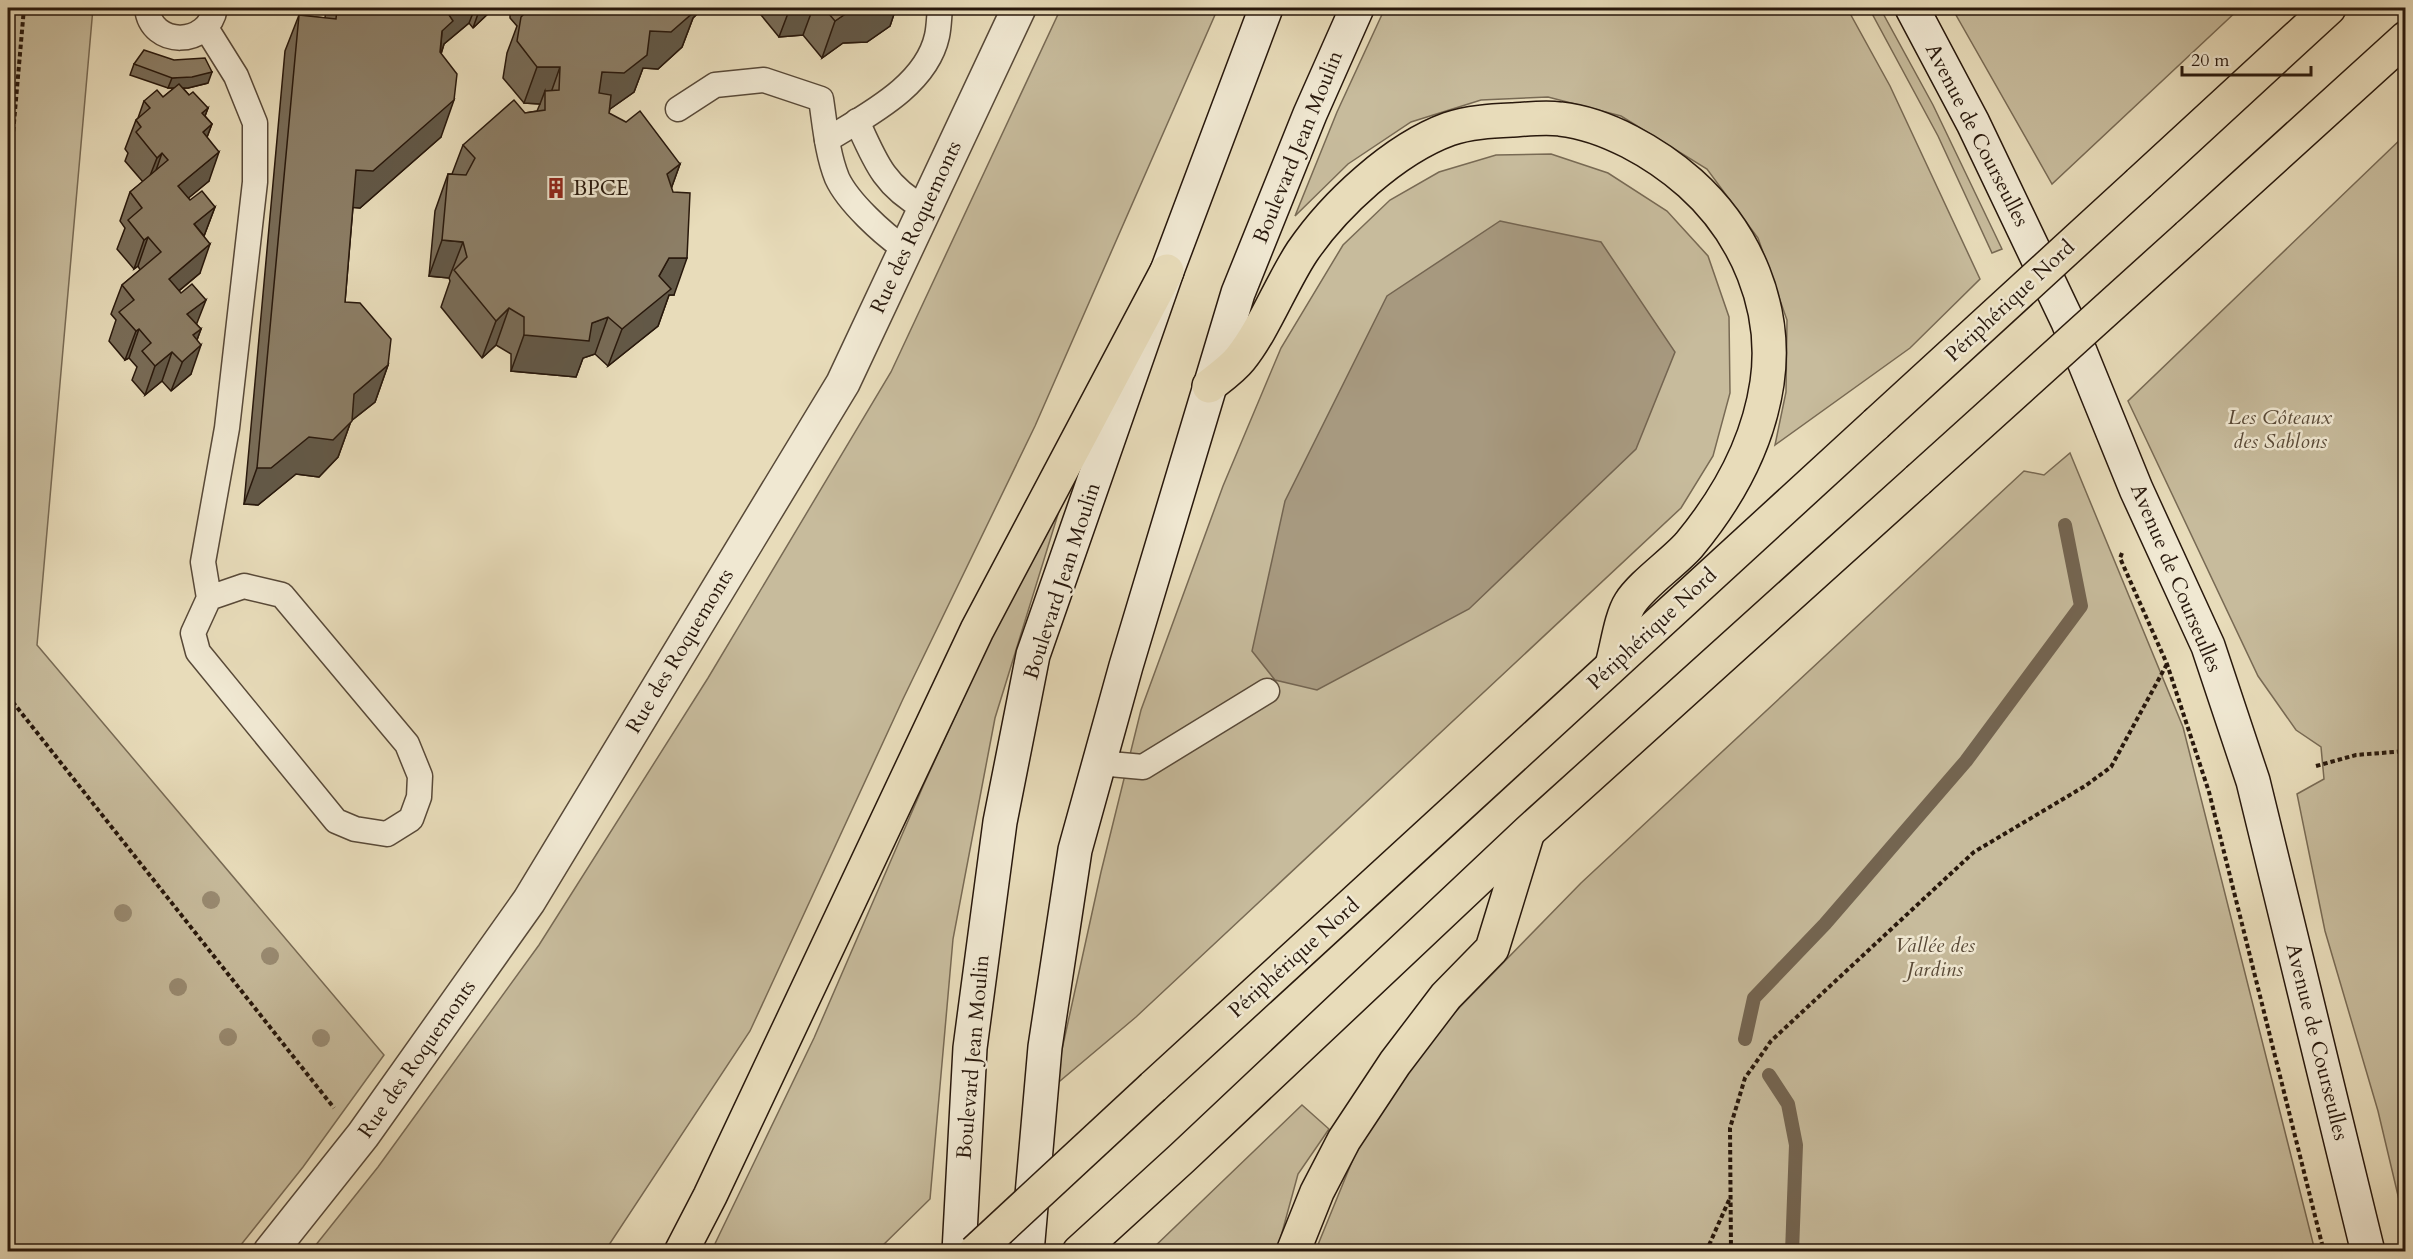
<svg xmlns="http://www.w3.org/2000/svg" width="2413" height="1259" font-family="Cardo,serif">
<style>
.green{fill:#c7bb9c;stroke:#786a54;stroke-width:1.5}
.water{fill:#a7997f;stroke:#746551;stroke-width:1.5}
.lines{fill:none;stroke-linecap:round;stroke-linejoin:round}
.stream{stroke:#746551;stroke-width:14}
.lane-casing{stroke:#584938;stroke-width:27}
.street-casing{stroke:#584938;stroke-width:36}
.secondary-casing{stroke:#28180c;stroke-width:36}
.highway-casing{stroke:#28180c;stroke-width:36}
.path{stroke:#28180c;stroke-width:4;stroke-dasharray:4.5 3;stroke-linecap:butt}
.lane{stroke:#f0e8d2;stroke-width:24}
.street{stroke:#f0e8d2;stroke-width:33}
.secondary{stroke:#f0e8d2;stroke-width:33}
.highway{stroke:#e8dcba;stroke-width:33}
.highway-bridge-casing{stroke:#28180c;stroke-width:36;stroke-linecap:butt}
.highway-bridge{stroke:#e8dcba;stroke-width:33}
.tree{fill:#998b72}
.wall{fill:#786c58;stroke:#28180c;stroke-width:1.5}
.shaded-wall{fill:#625847;stroke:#28180c;stroke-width:1.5}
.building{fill:#8c7e66;stroke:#28180c;stroke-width:1.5}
.labels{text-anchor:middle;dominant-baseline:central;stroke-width:5;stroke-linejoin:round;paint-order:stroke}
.street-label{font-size:21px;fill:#28180c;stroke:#f0e8d2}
.poi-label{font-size:21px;fill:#28180c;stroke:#f0e8d2;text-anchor:start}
.park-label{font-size:21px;font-style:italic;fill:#584937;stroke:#f0e8d2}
</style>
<rect width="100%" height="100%" fill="#e8dcba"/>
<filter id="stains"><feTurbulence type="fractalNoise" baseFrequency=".00333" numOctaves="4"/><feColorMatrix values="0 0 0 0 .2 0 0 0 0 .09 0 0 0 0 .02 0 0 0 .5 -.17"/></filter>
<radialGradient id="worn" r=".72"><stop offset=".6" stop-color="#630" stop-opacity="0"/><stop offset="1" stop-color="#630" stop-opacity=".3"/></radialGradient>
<g class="green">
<polygon points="8,8 93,8 37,645 384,1055 303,1167 236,1251 8,1251"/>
<polygon points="1061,8 1218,8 1035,426 903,699 750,1031 605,1251 311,1251 378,1167 539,945 708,678 891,372"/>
<polygon points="1385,8 1847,8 1890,86 1980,279 1910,348 1775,445 1786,392 1787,320 1758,238 1707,169 1621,116 1548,97 1481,100 1411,122 1348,164 1295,216 1337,112"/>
<polygon points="1869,8 1880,8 1933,105 2002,249 1992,253 1938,136"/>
<polygon points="1952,8 2240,8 2052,184"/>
<polygon points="2405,135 2405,1225 2378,1111 2325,931 2297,794 2324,779 2321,747 2296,730 2258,676 2128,401"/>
<polygon points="1551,154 1608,173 1667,211 1708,256 1729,317 1730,393 1713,456 1681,508 1136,1017 1054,1086 1101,872 1141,710 1223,486 1281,348 1343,245 1390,200 1439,172 1496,155"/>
<polygon points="2070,453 2183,727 2315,1251 1315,1252 1360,1142 1402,1075 1457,1010 1581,883 2024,471 2044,475"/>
<polygon points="1063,498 995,718 953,939 930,1199 877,1251 711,1252 814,1038 924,784 997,625"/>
<polygon points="1302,1105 1329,1129 1298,1174 1277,1251 1149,1252"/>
</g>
<polygon class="water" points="1500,221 1601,242 1675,352 1636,449 1469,609 1317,690 1275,680 1252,651 1285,501 1387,296"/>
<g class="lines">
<g class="stream">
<polyline points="1745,1039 1754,998 1825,924 1966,761 2081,606 2065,525"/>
<polyline points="1769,1075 1788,1104 1796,1145 1792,1252"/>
</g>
<defs>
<g id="lane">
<path d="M 147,8 C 151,48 209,47 215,8"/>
<polyline points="206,28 236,76 255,123 255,182 227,428 203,562 209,598 193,633 198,652 336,821 355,829 387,834 411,819 419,797 420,776 407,744 282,595 244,586 209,598"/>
<path d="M 678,109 L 715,85 L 764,80 L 821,99 C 825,125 827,153 837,178 C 848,202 883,234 905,249"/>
<path d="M 857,121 C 875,161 884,186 924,208"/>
<path d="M 827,140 C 867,115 926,86 937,36 C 939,27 939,17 940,8"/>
<polyline points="1099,763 1143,767 1267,691"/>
</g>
<polyline id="street" points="270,1252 363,1135 529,901 843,383 1019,8"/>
<g id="secondary">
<polyline points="1912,8 1973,123 2068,322 2136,489 2208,646 2253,781 2368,1252"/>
<polyline points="959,1252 970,1048 1000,822 1033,655 1167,271 1266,8"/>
<polyline points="1027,1252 1045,1047 1075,850 1126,666 1238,293 1310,114 1357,8"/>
</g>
<g id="highway">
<polyline points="2139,183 2329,8"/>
<polyline points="2188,236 2406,38"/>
<path d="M 1209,386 C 1219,378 1232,369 1240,359 C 1263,331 1281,284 1302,252 C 1334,205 1394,149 1449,129 C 1469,122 1492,121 1513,120 C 1528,119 1545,117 1560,119 C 1606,124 1656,153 1690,183 C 1746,233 1778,308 1767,383 C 1758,444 1728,498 1689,545 C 1673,563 1642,584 1630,603 C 1621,617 1617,648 1612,665"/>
<polyline points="1153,1087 1876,424"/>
<polyline points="681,1252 710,1196 977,630 1167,271"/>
<polyline points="1079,1252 1182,1158 1528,832 1918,480"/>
<polyline points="1293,1252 1317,1192 1344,1140 1395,1063 1446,996 1492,949 1527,835"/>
</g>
</defs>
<use href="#lane" class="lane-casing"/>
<use href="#street" class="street-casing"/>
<use href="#secondary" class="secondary-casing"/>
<use href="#highway" class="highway-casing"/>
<g class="path">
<polyline points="8,191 24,8"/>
<polyline points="2122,553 2120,558 2167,664 2209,792 2324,1252"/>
<polyline points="8,696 334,1108"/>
<polyline points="2316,766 2356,755 2406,751"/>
<polyline points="1706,1252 1729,1200"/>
<polyline points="1731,1252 1730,1128 1745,1078 1771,1041 1974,852 2085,786 2111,767 2167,664"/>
</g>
<use href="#lane" class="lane"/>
<use href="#street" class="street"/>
<use href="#secondary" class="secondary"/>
<use href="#highway" class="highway"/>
<defs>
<g id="highway-bridge">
<polyline points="1876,424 2139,183"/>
<polyline points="1918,480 2188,236"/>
<polyline points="975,1252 1153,1087"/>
</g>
</defs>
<use href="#highway-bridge" class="highway-bridge-casing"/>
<use href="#highway-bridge" class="highway-bridge"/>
</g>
<g class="tree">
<circle cx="211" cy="900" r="9"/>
<circle cx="123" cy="913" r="9"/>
<circle cx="270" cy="956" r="9"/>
<circle cx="178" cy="987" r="9"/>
<circle cx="228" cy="1037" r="9"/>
<circle cx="321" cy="1038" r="9"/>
</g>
<g class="wall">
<polygon points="326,8 494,8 473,28 469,23 444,44 441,54 441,137 360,208 353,207 345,302 388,365 375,402 351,421 338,457 319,477 296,474 258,505 244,504 285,51 299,15 325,18"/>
<polygon points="510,8 703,8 693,18 682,47 658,69 643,68 634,92 610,109 609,113 680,164 671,189 674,295 669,295 658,326 608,366 595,354 583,358 576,377 511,371 511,354 496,345 482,358 441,307 450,281 449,278 429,276 435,211 448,174 452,174 463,145 525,113 537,111 540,104 524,103 503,78 507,53 517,26 510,18"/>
<polygon points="761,8 896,8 890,26 867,42 843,43 822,58 803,35 779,37 761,15"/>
<polygon points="134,64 208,83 188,88 183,88 189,95 208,108 205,116 212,124 207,137 209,181 188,198 190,200 215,207 204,236 200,273 179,291 197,325 201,329 197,340 191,374 171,391 162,381 145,395 132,380 137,367 129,358 125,360 109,341 116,320 111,314 122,285 140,270 138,266 134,269 117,249 125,228 120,221 130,192 143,182 125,161 128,153 125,149 136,120 138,118 144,101 163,97 174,88 168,88 130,75"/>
</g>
<g class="shaded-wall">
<polygon points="458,8 475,8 469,23 444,44 440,57 442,31 449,15"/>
<polygon points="480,8 494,8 473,28"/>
<polygon points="691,8 703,8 693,18 682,47 658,69 643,68 634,92 610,109 589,109 602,72 650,31"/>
<polygon points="790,8 813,8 803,35 779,37"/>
<polygon points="854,8 896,8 890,26 867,42 843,43 822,58 835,21"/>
<polygon points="537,67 560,67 547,104 545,91 540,104 524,103"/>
<polygon points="212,72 208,83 188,88 168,88 172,78"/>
<polygon points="454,100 441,137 360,208 343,207 356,170"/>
<polygon points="208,108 197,137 202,113"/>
<polygon points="212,124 201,153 203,132"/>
<polygon points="219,152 209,181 168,215 178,186"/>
<polygon points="162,153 152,182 146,186 157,158"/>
<polygon points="680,164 667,200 667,174"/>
<polygon points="215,207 204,236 194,224"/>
<polygon points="148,237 138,266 134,269 144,240"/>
<polygon points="442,240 463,242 449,278 429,276"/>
<polygon points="210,244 200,273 158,308 169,279"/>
<polygon points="669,258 687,258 674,295 669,295 658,326 608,366 622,329 659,276"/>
<polygon points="206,300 195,328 187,314"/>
<polygon points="509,308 496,345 482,358 496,321"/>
<polygon points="608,317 595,354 583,358 576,377 511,371 524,335 592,323"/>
<polygon points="139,329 129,358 125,360 136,331"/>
<polygon points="201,329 192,353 201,345 191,374 171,391 193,335"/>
<polygon points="172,352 162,381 145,395 155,366"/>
<polygon points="388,365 375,402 351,421 338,457 319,477 296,474 258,505 244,504 257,468 354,394"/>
</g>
<g class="building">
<polygon points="337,8 458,8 449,15 453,21 442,31 440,52 457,74 454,100 373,171 356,170 345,302 360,303 391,339 388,365 354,394 352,421 333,440 309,437 271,468 257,468 299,15 336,19"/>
<polygon points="530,8 696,8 695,11 671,32 650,31 647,55 624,73 602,72 599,93 611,95 609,113 626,122 640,111 680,164 667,174 673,192 690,193 687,258 669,258 659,276 671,289 622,329 608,317 592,323 589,341 524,335 524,317 509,308 496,321 454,270 467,257 463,242 442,240 448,174 466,175 475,158 463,145 514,100 525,113 545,110 545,91 559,90 560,67 537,67 517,41 521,17"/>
<polygon points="824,8 854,8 835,21"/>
<polygon points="144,50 174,60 205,58 212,72 192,77 172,78 134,64"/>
<polygon points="179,84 189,95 193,92 208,108 202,113 212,124 203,132 219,152 178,186 190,200 202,191 215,207 194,224 210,244 169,279 181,293 192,284 206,300 187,314 201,329 193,335 201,345 182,362 172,352 155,366 142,351 151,343 139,329 136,331 119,312 134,300 122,285 161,252 148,237 144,240 128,220 142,208 130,192 168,160 162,153 157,158 136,132 141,127 136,120 150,108 144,101 157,90 163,97"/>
</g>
<defs>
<symbol id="building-bare" viewBox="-9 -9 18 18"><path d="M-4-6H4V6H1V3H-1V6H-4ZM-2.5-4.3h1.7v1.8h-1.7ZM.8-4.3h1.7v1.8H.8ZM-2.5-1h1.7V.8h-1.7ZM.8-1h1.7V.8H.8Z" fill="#8f2418" stroke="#f0e8d2" stroke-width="2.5" paint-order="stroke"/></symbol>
</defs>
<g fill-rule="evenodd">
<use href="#building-bare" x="541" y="173" width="30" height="30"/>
</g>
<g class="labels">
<g class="street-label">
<text transform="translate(1977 135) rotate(63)">Avenue de Courseulles</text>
<text transform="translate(1298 147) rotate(-68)">Boulevard Jean Moulin</text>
<text transform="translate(916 227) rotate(-65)">Rue des Roquemonts</text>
<text transform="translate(2010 301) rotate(-43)">Périphérique Nord</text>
<text transform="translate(2176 578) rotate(67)">Avenue de Courseulles</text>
<text transform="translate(1062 581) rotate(-72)">Boulevard Jean Moulin</text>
<text transform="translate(1652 629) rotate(-43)">Périphérique Nord</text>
<text transform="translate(680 651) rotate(-59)">Rue des Roquemonts</text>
<text transform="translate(1294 958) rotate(-42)">Périphérique Nord</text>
<text transform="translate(2317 1042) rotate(76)">Avenue de Courseulles</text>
<text transform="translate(973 1057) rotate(-85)">Boulevard Jean Moulin</text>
<text transform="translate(417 1059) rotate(-55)">Rue des Roquemonts</text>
</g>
<g class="poi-label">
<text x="573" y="188">BPCE</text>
</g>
<g class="park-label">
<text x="2280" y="417">Les Côteaux<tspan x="2280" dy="24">des Sablons</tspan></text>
<text x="1935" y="945">Vallée des<tspan x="1935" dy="24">Jardins</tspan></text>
</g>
</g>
<rect width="2413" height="1259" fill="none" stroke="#e8dcba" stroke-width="30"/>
<rect x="9" y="9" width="2395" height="1241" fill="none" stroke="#28180c" stroke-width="3"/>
<rect x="15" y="15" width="2383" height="1229" fill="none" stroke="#28180c" stroke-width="1.5"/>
<path d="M2182 66v9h129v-9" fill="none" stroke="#28180c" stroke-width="3"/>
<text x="2191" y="66" font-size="18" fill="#28180c" stroke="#f0e8d2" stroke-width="4.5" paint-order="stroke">20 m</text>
<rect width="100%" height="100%" filter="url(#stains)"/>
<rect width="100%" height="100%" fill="url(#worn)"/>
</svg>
